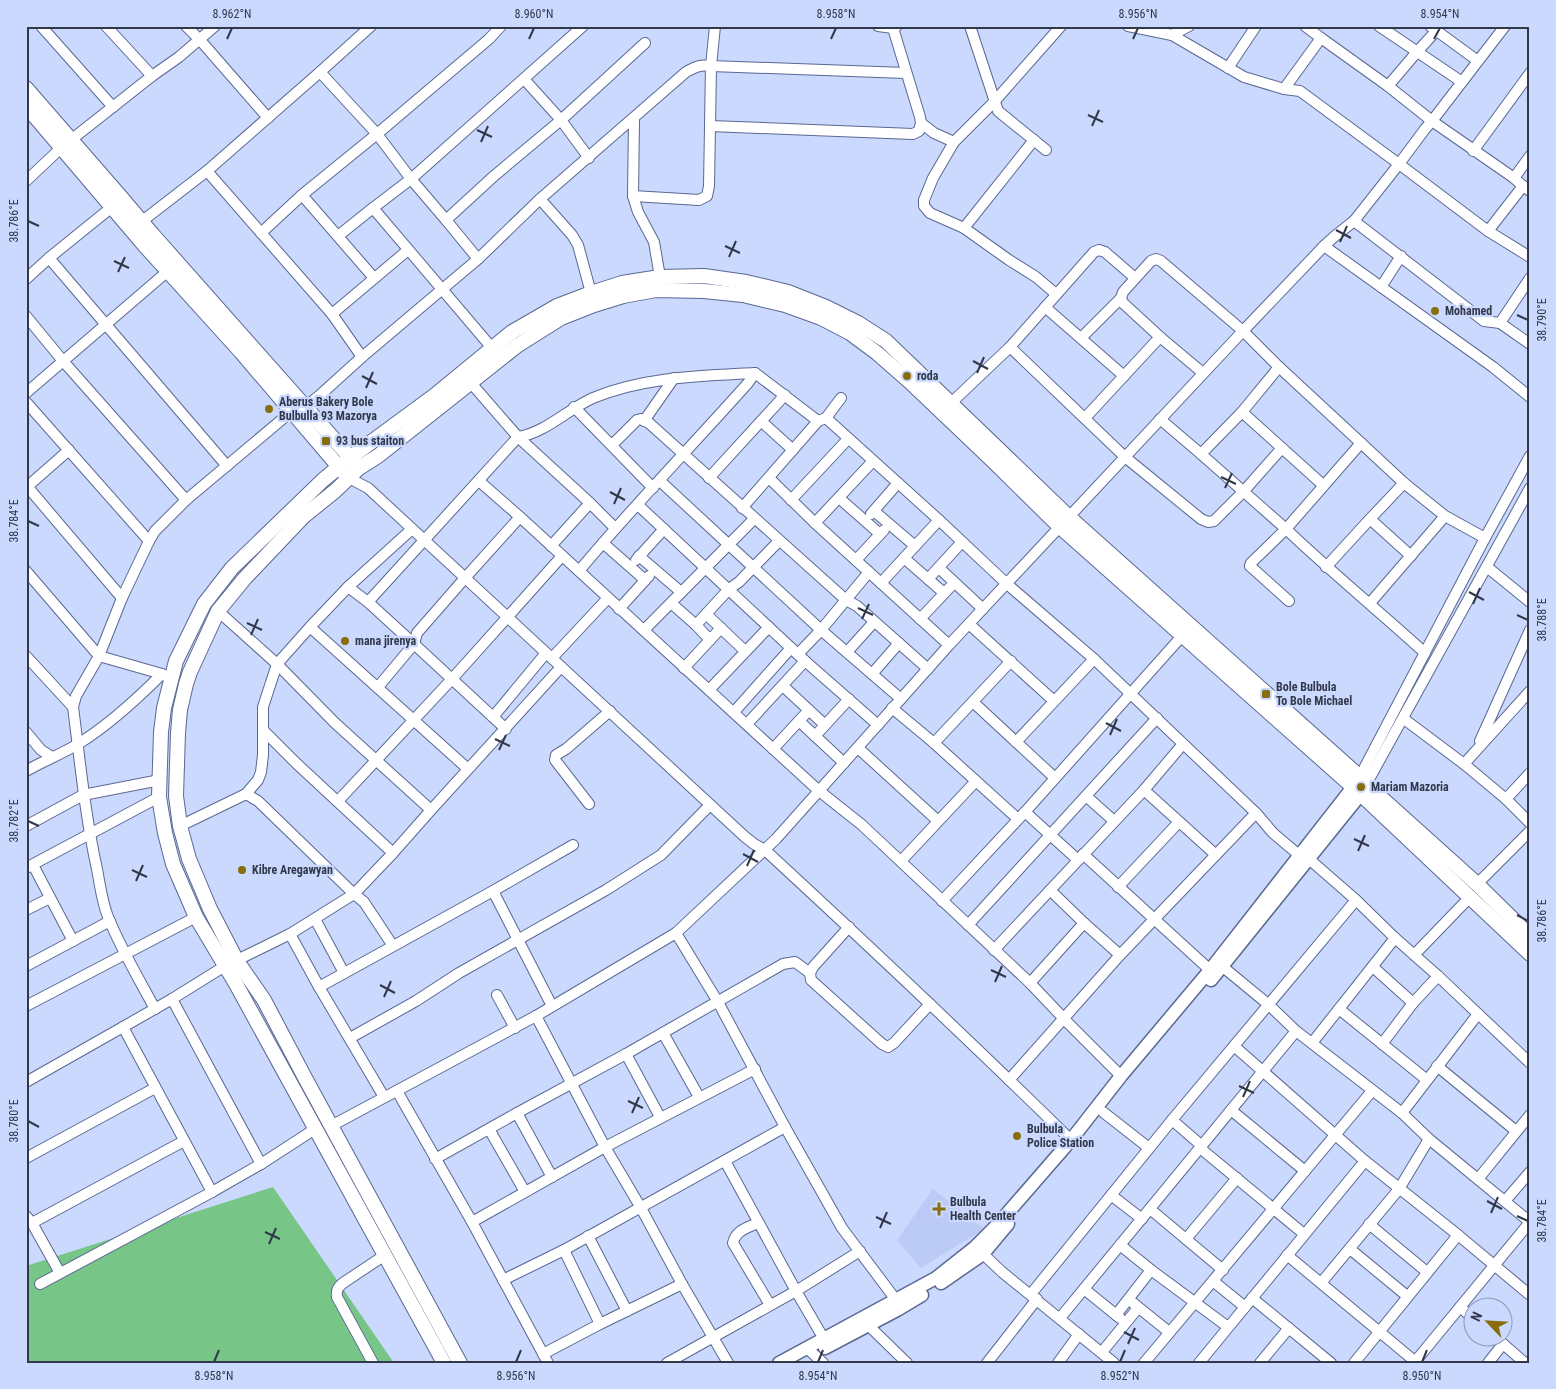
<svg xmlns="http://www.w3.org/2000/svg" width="1556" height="1389" font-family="'Roboto Condensed',sans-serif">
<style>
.built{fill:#bccbf6}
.green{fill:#78c588}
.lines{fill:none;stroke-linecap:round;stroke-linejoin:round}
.minor-casing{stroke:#5a6892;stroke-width:12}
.tertiary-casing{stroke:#5a6892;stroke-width:15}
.secondary-casing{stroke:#5a6892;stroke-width:16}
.minor{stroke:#fff;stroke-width:10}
.tertiary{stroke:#fff;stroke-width:12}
.secondary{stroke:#fff;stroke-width:14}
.ticks{fill:none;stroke:#31384a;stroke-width:2}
.poi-dot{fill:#896d0c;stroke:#cbd9ff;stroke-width:2}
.labels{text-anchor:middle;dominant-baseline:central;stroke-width:4.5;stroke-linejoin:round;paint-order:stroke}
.poi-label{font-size:12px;font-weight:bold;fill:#31384a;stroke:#cbd9ff;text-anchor:start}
.neatline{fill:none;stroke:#31384a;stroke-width:2}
.ticks-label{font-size:12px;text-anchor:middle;fill:#31384a}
</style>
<rect width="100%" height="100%" fill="#cbd9ff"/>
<polygon class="built" points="933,1189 984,1229 921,1268 897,1240"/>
<polygon class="green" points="273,1187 394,1363 26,1363 26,1266"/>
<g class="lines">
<defs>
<g id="minor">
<polyline points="41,26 113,107"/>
<polyline points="106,26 152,76"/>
<polyline points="186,26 200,40 268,118"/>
<polyline points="878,26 893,28 897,26"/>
<polyline points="970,26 998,111 1046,150"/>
<polyline points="1128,26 1172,35 1244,77 1284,89 1300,91 1399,164 1425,129 1432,121 1514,178 1523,186"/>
<polyline points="1305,26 1321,38"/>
<polyline points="1379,26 1462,82"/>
<polyline points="1430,26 1478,61"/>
<polyline points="1436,31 1416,53 1388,86 1432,121 1505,26"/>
<polyline points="1172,35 1189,26"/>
<polyline points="1228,68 1256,26"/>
<polyline points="320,72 377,134 411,179 446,220 494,176 561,120 589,158"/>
<polyline points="524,79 561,120 645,43"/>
<polyline points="1284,89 1321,38 1388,86"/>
<polyline points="634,119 633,196 638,212 654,242 660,277"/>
<polyline points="921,123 934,133 954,142"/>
<polyline points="710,126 913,134 919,131 921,123 920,117 893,28"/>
<polyline points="1473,151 1530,73"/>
<polyline points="207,171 332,314 362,357"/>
<polyline points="1514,178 1530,156"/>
<polyline points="26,181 62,147 152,76 179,57 215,26"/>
<polyline points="302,195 374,278"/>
<polyline points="633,196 699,200 707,196 709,186 711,66 715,26"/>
<polyline points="540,199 572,235 578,245 591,293"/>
<polyline points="446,220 478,259"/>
<polyline points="1354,221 1484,321 1500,323 1530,344"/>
<polyline points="141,222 207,171 320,72 371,26"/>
<polyline points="964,228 1034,140"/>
<polyline points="1488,231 1523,186 1530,191"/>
<polyline points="261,233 302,195 377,134 489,39 501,26"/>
<polyline points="338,236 373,208"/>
<polyline points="1324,246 1493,367 1530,397"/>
<polyline points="49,258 227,466"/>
<polyline points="26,279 49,258 112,207"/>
<polyline points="1381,287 1401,256"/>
<polyline points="1056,294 1036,277 1009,260 964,228 930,213 924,206 924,200 933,178 954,142 994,102 1061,26"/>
<polyline points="1045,307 1124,376"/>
<polyline points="332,314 408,250"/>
<polyline points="26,316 63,361 186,500"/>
<polyline points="1500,323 1530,278"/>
<polyline points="1081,338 1121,298"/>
<polyline points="1010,347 1125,457 1201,519 1208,522 1214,521 1243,492 1282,448"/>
<polyline points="492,348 373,208 411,179 583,26"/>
<polyline points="1279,367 1242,412 1323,485"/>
<polyline points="471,383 518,437 590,503 615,528"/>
<polyline points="26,393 168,271"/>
<polyline points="26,402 149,541"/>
<polyline points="951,403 1010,347 1094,252 1099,250 1105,252 1135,278"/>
<path d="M 305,407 L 319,396 L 362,357 L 478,259 L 540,199 L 686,72 C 695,67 701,64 711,66 L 906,73"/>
<polyline points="574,407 653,488"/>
<polyline points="826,418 939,520 1007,584 1094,659 1256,813 1273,833 1299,855"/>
<polyline points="1085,418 1160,337"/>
<polyline points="1160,419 1201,454 1286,529 1251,563 1250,566 1289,601"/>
<polyline points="644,421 674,378"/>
<polyline points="761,421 793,450"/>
<polyline points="1361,443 1404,483 1445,516 1485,538"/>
<polyline points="612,445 637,420 641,419 649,423 846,600 857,606 928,669"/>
<polyline points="1201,454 1242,412"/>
<path d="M 349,478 L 368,488 L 744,836 L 754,844 L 765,850 C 868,945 971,1042 1071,1140"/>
<polyline points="709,478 785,395"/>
<polyline points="769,478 815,523 949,645"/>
<polyline points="660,481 821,630 901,699"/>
<polyline points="1404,483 1370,519 1411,556"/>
<polyline points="26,485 122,598"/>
<polyline points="28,486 69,450"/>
<polyline points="839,498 880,534"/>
<polyline points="791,500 848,439"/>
<polyline points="638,505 805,661 878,725"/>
<polyline points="742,508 818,421 826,418 841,398"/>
<polyline points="874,511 915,546"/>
<polyline points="871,514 898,483"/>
<polyline points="520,517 818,790 862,825 1030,983 1069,1024 1121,1076"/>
<polyline points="815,523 873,461"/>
<polyline points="603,543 645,580"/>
<polyline points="551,546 590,503"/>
<polyline points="639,556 681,592"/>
<polyline points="904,558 944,593"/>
<polyline points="636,560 664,529"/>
<polyline points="856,560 884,530"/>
<polyline points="1326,567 1370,519"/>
<polyline points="1487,567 1530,602"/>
<polyline points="939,568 983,609"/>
<polyline points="26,571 99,656 162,674 171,679"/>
<path d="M 579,571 C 633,506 692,446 748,383 L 755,373"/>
<polyline points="928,579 962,542"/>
<polyline points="881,583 939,520"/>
<polyline points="348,587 368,602 414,644 506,729"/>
<path d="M 368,602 L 518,437 C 545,433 568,409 593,398 C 643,377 701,376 755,373 L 818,421"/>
<polyline points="671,603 696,625 710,640"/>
<polyline points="1370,603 1445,516"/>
<polyline points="619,609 649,576"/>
<polyline points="218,611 277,664 335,723 431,810 393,853 296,763 263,730"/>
<polyline points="706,614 745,651"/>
<polyline points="920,619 954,583"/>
<polyline points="969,624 1054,701"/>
<polyline points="696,625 729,589 739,582 779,541"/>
<polyline points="310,627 348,587 412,529"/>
<polyline points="644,630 754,519"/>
<polyline points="847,652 874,622"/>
<path d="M 1425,653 C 1379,611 1331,572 1286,529 L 1361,443 L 1279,367 L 1243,331 L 1324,246 L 1335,236 L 1354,221 L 1399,164 L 1488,231 L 1530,257"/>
<polyline points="798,654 821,630 869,572"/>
<polyline points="26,656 73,707"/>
<polyline points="552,658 608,598"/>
<polyline points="684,668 721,628"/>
<polyline points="872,674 899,643"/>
<polyline points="783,686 825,725"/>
<polyline points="378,687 414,644 417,633 465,578 520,517 479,481"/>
<polyline points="709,690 769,627"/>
<polyline points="1530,691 1464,764 1506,799 1530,823"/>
<polyline points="973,702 1055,778"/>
<polyline points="892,708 934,743 1018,819"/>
<polyline points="734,712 791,648"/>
<polyline points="493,717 546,653"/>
<polyline points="1404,719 1464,764"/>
<polyline points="799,721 844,763"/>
<polyline points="747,724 805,661"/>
<polyline points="26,732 41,750 52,757"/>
<polyline points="815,736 849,699"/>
<polyline points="1480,741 1530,630"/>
<polyline points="1016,742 1094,659"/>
<polyline points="934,743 1011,661"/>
<polyline points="858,748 938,821"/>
<polyline points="773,749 809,710"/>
<path d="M 26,771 C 43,761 62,754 78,744 C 109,725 137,699 162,674"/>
<polyline points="1357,782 1485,538 1530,456"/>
<polyline points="1144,790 1216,855"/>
<polyline points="1363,790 1530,488"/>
<polyline points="246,794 258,801 354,894 393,853"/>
<polyline points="1086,796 1114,821"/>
<polyline points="1506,799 1530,773"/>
<polyline points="338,801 452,679 562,556"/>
<polyline points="589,804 555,760 556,755 566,749 610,711"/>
<polyline points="431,810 561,667"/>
<polyline points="1025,812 1078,860"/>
<polyline points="26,826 83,795 160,780"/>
<polyline points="180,826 246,794 258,780 261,772 263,755 263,707 277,664 310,627 468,769"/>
<polyline points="1083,854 1210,970"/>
<polyline points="1309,859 1356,900 1395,938 1438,976 1530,1063"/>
<polyline points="901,861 976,781"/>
<polyline points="33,865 73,941"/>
<polyline points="26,868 159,797"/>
<polyline points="1477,884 1530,831"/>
<polyline points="1118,887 1179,822"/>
<polyline points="1050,890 1084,923 1120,955"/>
<polyline points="493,891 552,1006"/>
<polyline points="942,901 1025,812 1182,636"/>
<polyline points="26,910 50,898"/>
<polyline points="315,919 344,973"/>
<polyline points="968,925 1157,718"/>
<polyline points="849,927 813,967 810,973 811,980 882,1044 888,1047 894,1043 930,1004"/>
<polyline points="676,933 718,1002 785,1127 842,1228 896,1300"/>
<polyline points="290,934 319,987 384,1097"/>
<polyline points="994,950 1144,790 1183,744"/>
<polyline points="1414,955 1470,897"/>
<polyline points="26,966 110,921"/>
<polyline points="1223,967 1269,1005 1296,1031 1402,1113"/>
<polyline points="1373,967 1413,1003"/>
<polyline points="1030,983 1084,923"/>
<polyline points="319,987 493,891 573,845"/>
<polyline points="497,995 515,1028"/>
<polyline points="172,999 261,1164"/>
<polyline points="26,1006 196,917"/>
<path d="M 155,1009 C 139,979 121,949 108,917 C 102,902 100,885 97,869 C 85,815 80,761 73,707 L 76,696 L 99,656 L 122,598 L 149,541 L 155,531 L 186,500 L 292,411"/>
<polyline points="1339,1009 1427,1080"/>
<polyline points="536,1016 605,1147 641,1208 682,1284 728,1363"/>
<polyline points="663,1033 699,1097"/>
<polyline points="350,1038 416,1001 459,973 606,890 661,855 710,805"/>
<polyline points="1312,1043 1395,938"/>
<polyline points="1382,1044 1413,1003 1438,976"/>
<polyline points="1234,1046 1365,1161 1458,1235 1530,1295"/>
<polyline points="626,1054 660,1117"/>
<polyline points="1437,1066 1516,1131"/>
<polyline points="1009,1080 1120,955 1256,813"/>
<polyline points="26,1082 123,1027"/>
<polyline points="397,1091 472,1222 548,1363"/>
<polyline points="1231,1110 1305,1171"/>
<polyline points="1103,1112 1149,1148"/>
<polyline points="517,1113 552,1177"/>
<polyline points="1172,1120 1202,1146"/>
<polyline points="331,1126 536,1016 676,933 776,839 949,645 1243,331 1161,261 1156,259 1151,261 1123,292 1121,298 1123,303 1160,337 1203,373"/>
<polyline points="489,1129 525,1192"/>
<polyline points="1429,1139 1402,1113 1478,1014"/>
<polyline points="1200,1148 1304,1234"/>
<polyline points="26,1158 155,1088"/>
<polyline points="435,1159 517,1113 626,1054 783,964 795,962 810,973"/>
<polyline points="725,1161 796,1291 824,1339"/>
<polyline points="1478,1179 1530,1115"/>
<polyline points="212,1192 123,1027 172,999 225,966 290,934 354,894 364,902 393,946"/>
<polyline points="1111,1195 1142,1219"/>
<polyline points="1505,1201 1530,1172"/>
<polyline points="1150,1209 1223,1270"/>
<polyline points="26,1216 32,1223 60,1273"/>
<polyline points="472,1222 605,1147 755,1069"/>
<polyline points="32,1223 184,1141"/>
<path d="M 758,1223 C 747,1228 736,1230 733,1243 L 770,1305"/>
<polyline points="1369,1224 1427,1272"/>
<polyline points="588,1236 627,1311"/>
<polyline points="1186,1239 1237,1178"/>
<polyline points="1120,1245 1151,1270 1228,1327"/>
<polyline points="1350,1249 1407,1296"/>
<polyline points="564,1250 600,1324"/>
<polyline points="983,1254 1002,1272 1114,1363"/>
<polyline points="1287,1255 1417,1363"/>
<polyline points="503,1280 564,1250 785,1127"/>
<polyline points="1213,1281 1245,1307"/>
<polyline points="1321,1283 1399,1189 1429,1139 1530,1222"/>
<polyline points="40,1284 212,1192 261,1164 315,1129"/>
<polyline points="1084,1289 1120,1318"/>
<polyline points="1031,1294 1172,1120 1356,900"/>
<polyline points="1252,1298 1331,1363"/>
<polyline points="1133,1303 1169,1332"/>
<polyline points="1460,1307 1474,1319"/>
<polyline points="1116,1315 1151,1270"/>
<polyline points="1060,1318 1296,1031"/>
<polyline points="868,1325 907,1363"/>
<polyline points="1494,1336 1525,1363"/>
<polyline points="807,1348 823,1363"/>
<polyline points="1102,1352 1138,1308"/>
<polyline points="543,1354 600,1324 682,1284"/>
<path d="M 373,1363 L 337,1297 C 336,1290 338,1287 343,1283 L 385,1255"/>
<polyline points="667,1363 796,1291 860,1251"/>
<polyline points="987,1363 1037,1299"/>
<polyline points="1058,1363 1079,1334"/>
<polyline points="1144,1363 1372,1091"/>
<polyline points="1199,1363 1365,1161"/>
<polyline points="1260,1363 1289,1328"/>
<polyline points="1354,1363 1458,1235"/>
<polyline points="1414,1363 1530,1222"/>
<polyline points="1488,1363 1503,1344"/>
</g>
<g id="tertiary">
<polyline points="1211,980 1360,795"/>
<polyline points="941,1283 983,1254 1008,1224"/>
<polyline points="825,1348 897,1310 922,1295"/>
<polyline points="779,1363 936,1278 974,1248 998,1224 1071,1140 1121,1076 1210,970 1353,787"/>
</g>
<g id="secondary">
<polyline points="26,88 120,196 153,235 356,464"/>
<polyline points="26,106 145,246 241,352 345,474"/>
<polyline points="444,1363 236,984 196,917 173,864 165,833 159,797 161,732 164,708 176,661 204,604 232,568 323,480 351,457 434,396 512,332 557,306 591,293 622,283 660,277 704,276 746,282 788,292 826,307 858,323 886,341 1069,517 1360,777 1367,785 1477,884 1530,936"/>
<polyline points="460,1363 304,1076 264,1000 237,961 210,909 189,859 180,826 176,796 178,733 180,710 186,684 190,672 218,611 245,578 304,516 335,491 359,468 378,456 518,345 561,318 594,305 623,296 656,290 704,291 743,295 785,305 821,318 850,333 877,353 910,382 994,462 1059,526 1353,787 1530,954"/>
</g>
</defs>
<use href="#minor" class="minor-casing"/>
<use href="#tertiary" class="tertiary-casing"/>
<use href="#secondary" class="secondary-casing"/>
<use href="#minor" class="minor"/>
<use href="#tertiary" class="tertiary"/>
<use href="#secondary" class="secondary"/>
</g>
<path class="ticks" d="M 227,39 L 232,28M 529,39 L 534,28M 831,39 L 836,28M 1133,39 L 1138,28M 1434,39 L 1440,28M 1088,115 L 1103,122M 1092,126 L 1099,110M 477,130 L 492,137M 481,142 L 488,126M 28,221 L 39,226M 1336,230 L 1351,238M 1340,242 L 1347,226M 725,246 L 740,253M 729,257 L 736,241M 114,261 L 129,268M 118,272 L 125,257M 1517,315 L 1528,320M 973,361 L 988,369M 977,373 L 984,357M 362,376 L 377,384M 366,388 L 373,372M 1221,477 L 1236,484M 1225,488 L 1232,473M 610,492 L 625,500M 614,504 L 621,488M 28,521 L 39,526M 1469,592 L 1484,600M 1473,604 L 1480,588M 858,608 L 873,615M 1517,615 L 1528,620M 862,619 L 869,604M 247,623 L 262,630M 251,635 L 258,619M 1106,723 L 1121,731M 1110,735 L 1117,719M 495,739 L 510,746M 499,750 L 506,735M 28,821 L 39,826M 1354,839 L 1369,846M 1358,851 L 1365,835M 743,854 L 758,862M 747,866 L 754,850M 132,870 L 147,877M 136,881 L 143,865M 1517,915 L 1528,921M 991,970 L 1006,977M 995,982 L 1002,966M 380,985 L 395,993M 384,997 L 391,981M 1239,1086 L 1254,1093M 1243,1097 L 1250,1081M 628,1101 L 643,1108M 632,1113 L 639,1097M 28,1121 L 39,1127M 1487,1201 L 1502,1209M 1491,1213 L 1498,1197M 1517,1216 L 1528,1221M 876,1217 L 891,1224M 880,1228 L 887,1212M 265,1232 L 280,1239M 269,1244 L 276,1228M 1124,1332 L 1139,1340M 1128,1344 L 1135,1328M 214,1362 L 219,1350M 516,1362 L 521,1350M 818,1362 L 823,1350M 1120,1362 L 1125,1350M 1422,1362 L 1427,1350"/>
<g class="poi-dot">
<circle cx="1435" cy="311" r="5"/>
<circle cx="907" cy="376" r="5"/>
<circle cx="269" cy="409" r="5"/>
<rect x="321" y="436" width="10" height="10" rx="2.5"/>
<circle cx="345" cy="641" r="5"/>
<rect x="1261" y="689" width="10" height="10" rx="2.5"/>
<circle cx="1361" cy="787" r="5"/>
<circle cx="242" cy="870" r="5"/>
<circle cx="1017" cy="1136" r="5"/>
<path d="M936.5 1201.5h5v5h5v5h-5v5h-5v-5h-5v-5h5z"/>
</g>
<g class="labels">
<g class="poi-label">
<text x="1445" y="311">Mohamed</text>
<text x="917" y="376">roda</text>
<text x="279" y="402">Aberus Bakery Bole<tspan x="279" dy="14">Bulbulla 93 Mazorya</tspan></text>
<text x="336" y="441">93 bus staiton</text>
<text x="355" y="641">mana jirenya</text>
<text x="1276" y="687">Bole Bulbula<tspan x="1276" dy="14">To Bole Michael</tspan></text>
<text x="1371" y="787">Mariam Mazoria</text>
<text x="252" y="870">Kibre Aregawyan</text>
<text x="1027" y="1129">Bulbula<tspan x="1027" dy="14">Police Station</tspan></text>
<text x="950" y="1202">Bulbula<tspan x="950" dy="14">Health Center</tspan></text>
</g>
</g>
<rect width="1556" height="1389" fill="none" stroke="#cbd9ff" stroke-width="55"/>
<g transform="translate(1488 1322) rotate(295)"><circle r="24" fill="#cbd9ff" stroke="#8d99b7"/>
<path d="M0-4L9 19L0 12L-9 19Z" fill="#896d0c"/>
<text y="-8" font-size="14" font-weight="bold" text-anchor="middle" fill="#31384a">N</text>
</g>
<rect x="28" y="28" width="1500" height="1334" class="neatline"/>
<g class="ticks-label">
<text x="232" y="18">8.962°N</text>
<text x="534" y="18">8.960°N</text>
<text x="836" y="18">8.958°N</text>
<text x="1138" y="18">8.956°N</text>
<text x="1440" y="18">8.954°N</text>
<text transform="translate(14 221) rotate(-90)" y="4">38.786°E</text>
<text transform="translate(1542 320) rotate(-90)" y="4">38.790°E</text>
<text transform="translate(14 521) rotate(-90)" y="4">38.784°E</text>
<text transform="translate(1542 620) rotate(-90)" y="4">38.788°E</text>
<text transform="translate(14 821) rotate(-90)" y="4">38.782°E</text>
<text transform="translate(1542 921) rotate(-90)" y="4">38.786°E</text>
<text transform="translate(14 1121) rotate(-90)" y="4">38.780°E</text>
<text transform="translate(1542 1221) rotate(-90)" y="4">38.784°E</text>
<text x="214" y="1380">8.958°N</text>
<text x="516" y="1380">8.956°N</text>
<text x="818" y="1380">8.954°N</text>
<text x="1120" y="1380">8.952°N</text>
<text x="1422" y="1380">8.950°N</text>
</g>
</svg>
